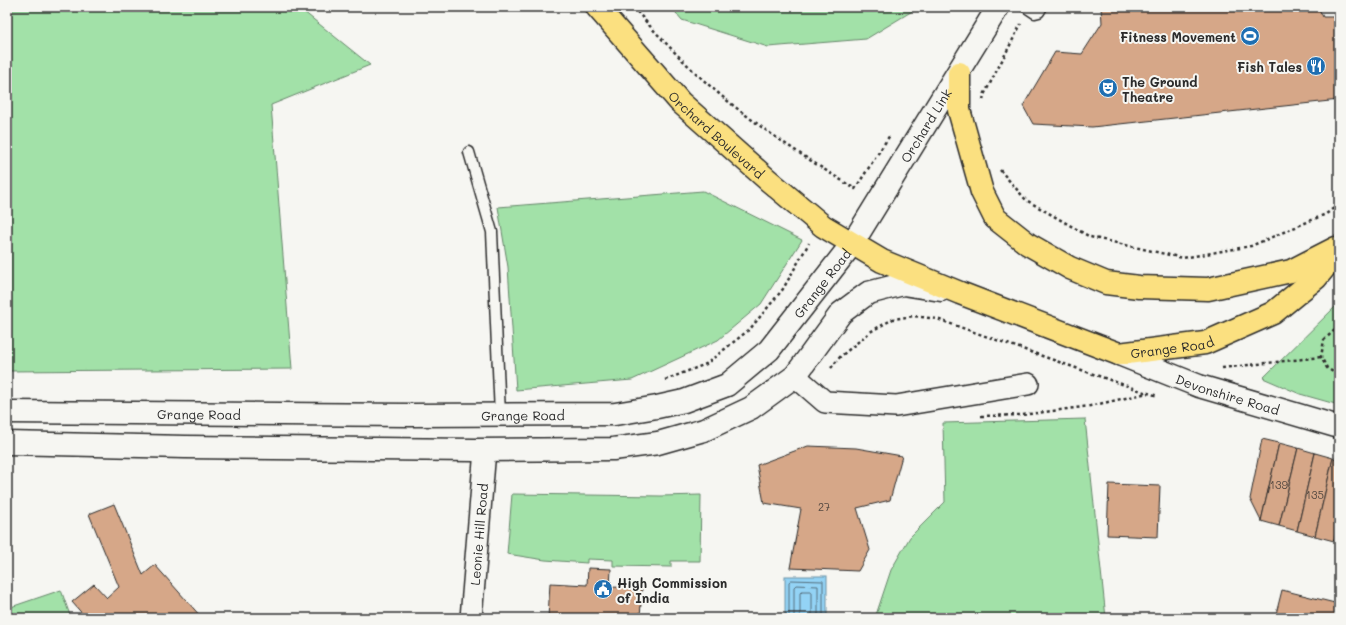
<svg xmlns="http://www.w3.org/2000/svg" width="1346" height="625" font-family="Mali,sans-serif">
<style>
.green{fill:#a2e1a8;stroke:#66866a}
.water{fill:#93d3f5;stroke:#6990a4}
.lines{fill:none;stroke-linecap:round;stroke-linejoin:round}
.shore{stroke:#556e7c;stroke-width:1}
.building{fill:#d6a788;stroke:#2b2b2b}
.service-casing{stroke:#2b2b2b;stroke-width:13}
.minor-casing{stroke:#2b2b2b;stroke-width:24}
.secondary-casing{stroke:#2b2b2b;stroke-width:25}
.primary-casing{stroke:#2b2b2b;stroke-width:25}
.path{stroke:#2b2b2b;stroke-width:2.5;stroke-dasharray:3 3;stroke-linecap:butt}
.service{stroke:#f6f6f2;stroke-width:10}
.minor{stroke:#f6f6f2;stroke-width:21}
.secondary{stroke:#f6f6f2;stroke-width:22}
.primary{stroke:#fbe080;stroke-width:22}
.labels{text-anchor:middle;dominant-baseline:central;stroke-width:4;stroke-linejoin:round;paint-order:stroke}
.number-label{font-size:11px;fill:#564a42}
.poi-label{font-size:13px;font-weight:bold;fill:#2b2b2b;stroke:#f6f6f2;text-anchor:end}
.street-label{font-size:13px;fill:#2b2b2b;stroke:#f6f6f2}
</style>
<rect width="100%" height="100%" fill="#f6f6f2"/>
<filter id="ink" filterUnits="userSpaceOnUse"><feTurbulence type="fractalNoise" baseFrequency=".025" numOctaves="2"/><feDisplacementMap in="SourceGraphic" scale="8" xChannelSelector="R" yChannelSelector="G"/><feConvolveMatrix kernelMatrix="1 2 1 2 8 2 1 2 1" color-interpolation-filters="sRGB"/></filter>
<g filter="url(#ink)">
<g class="green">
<polygon points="7,7 298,7 370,65 271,105 292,369 7,371"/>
<polygon points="671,7 919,7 866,39 768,47 682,20"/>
<polygon points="703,191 802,240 761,304 718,340 632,380 516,390 508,267 498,207"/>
<polygon points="1339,303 1339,405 1300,394 1263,378"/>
<polygon points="1085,419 1106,618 875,618 891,570 910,537 945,502 943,423"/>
<polygon points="512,494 661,496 701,495 700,561 671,561 671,567 613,566 613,560 587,559 587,563 545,560 507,554"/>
<polygon points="61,590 71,618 11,618 8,608"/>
</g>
<rect class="water" x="785" y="576" width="42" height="42"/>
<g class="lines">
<g class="shore">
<polyline points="789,618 789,582 791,580 823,581 823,618"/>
<polyline points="794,618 794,587 796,585 818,586 818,618"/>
<polyline points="800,618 800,593 802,591 810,591 812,592 812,618"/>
</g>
</g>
<g class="building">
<polygon points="1101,7 1318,7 1323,17 1333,17 1339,10 1339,100 1092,127 1033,124 1023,106 1055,52 1082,54 1102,23"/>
<polygon points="1262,439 1279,443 1261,521 1250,499"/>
<polygon points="1279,443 1298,448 1279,526 1261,521"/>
<polygon points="808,446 856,448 902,456 890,500 857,508 870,550 858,571 790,568 801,509 764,503 757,465"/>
<polygon points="1298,448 1315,453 1297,531 1279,526"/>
<polygon points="1315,453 1333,458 1315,536 1297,531"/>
<polygon points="1333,458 1339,459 1339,521 1334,541 1315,536"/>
<polygon points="1109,484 1160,486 1158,537 1107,535"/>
<polygon points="114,504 143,575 155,565 202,618 86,618 72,602 94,584 107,598 119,587 89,514"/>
<polygon points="1339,521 1339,542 1334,541"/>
<polygon points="588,568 611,569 610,587 642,588 640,618 548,618 550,583 587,585"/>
<polygon points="1282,590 1339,604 1339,618 1275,618"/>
</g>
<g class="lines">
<defs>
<g id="service">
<polyline points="1026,7 1035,13 1039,12 1042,7"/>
<polyline points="469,152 492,232 500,415"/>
</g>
<g id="minor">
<polyline points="795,376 825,402 896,406 1028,384"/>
<path id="s1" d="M 471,618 L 485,450"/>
</g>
<g id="secondary">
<path id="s2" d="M 1119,354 L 1199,386 L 1339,427"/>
<path id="s3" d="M 7,412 L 411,415 L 615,414 L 657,407 L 684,401 L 727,385 L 769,350 L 852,244 L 998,7"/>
<polyline points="7,443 185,447 475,450 613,449 658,443 704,430 751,408 795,376 841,313 868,293 903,284 941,290"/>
</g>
<g id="primary">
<path id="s4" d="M 597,7 L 680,102 L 768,180 L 823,226 L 882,261 L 960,293 L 1119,354 L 1205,343 L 1273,313 L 1316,278 L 1339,250"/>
<polyline points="959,73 959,110 982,192 995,218 1028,244 1070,268 1106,283 1139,287 1208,289 1291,271 1336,248"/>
</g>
</defs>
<use href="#service" class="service-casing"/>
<use href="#minor" class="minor-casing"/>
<use href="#secondary" class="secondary-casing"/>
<use href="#primary" class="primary-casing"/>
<g class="path">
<path d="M 633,7 C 667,46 705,85 747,116 C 782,143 819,166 855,189 L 890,135"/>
<polyline points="983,100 984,95 1021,24"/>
<polyline points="1000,170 1026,200 1090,237 1183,258 1251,246 1326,214 1339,204"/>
<polyline points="1339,326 1324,340 1321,357 1327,368 1339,376"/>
<polyline points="831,368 840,357 870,332 893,319 914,316 937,319 1147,393"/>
<polyline points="1222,368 1321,357"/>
<polyline points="665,380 706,364 750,329 783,289 809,243"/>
<polyline points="981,416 1022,415 1090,406 1148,393 1158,396"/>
</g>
<use href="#service" class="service"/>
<use href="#minor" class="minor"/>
<use href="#secondary" class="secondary"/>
<use href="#primary" class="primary"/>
</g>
</g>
<defs>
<symbol id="stadium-disc" viewBox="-11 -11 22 22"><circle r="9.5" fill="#1f6fb2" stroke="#f6f6f2"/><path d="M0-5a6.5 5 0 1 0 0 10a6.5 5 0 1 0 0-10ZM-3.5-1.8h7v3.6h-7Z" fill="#fff"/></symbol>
<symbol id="restaurant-disc" viewBox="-11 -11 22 22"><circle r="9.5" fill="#1f6fb2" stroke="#f6f6f2"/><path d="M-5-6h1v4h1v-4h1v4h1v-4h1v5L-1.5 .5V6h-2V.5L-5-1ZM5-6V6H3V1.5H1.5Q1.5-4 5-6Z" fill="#fff"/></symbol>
<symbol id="theatre-disc" viewBox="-11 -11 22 22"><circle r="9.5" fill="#1f6fb2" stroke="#f6f6f2"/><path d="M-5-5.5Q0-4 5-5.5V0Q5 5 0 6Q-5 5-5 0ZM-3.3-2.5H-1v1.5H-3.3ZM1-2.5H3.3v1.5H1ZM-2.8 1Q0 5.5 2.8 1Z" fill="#fff"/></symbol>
<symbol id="civic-disc" viewBox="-11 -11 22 22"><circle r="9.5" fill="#1f6fb2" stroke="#f6f6f2"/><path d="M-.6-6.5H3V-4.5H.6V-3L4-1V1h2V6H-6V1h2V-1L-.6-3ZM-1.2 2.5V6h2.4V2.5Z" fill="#fff"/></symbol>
</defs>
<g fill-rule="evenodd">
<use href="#stadium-disc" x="1239" y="25" width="22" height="22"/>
<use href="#restaurant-disc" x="1305" y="55" width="22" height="22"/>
<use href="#theatre-disc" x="1097" y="77" width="22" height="22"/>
<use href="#civic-disc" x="592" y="578" width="22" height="22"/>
</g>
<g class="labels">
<g class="number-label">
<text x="1279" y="484">139</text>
<text x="1315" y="494">135</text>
<text x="824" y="506">27</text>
</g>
<g class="poi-label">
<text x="1236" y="36">Fitness Movement</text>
<text x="1302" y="66">Fish Tales</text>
<text x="1122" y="81" text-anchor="start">The Ground<tspan x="1122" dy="15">Theatre</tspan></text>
<text x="617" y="582" text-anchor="start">High Commission<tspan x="617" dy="15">of India</tspan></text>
</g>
<g class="street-label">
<text stroke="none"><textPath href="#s3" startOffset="1053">Orchard Link</textPath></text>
<text stroke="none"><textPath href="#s4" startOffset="175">Orchard Boulevard</textPath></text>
<text stroke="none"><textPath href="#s3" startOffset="864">Grange Road</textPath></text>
<text stroke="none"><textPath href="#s4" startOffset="692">Grange Road</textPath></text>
<text stroke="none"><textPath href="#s2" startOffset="116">Devonshire Road</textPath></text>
<text stroke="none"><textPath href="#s3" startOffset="192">Grange Road</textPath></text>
<text stroke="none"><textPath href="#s3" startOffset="516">Grange Road</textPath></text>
<text stroke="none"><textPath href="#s1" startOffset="84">Leonie Hill Road</textPath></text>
</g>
</g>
<rect width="1346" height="625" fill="none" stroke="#f6f6f2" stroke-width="24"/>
<rect x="12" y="12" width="1322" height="601" fill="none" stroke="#2b2b2b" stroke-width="1.5" filter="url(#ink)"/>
</svg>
